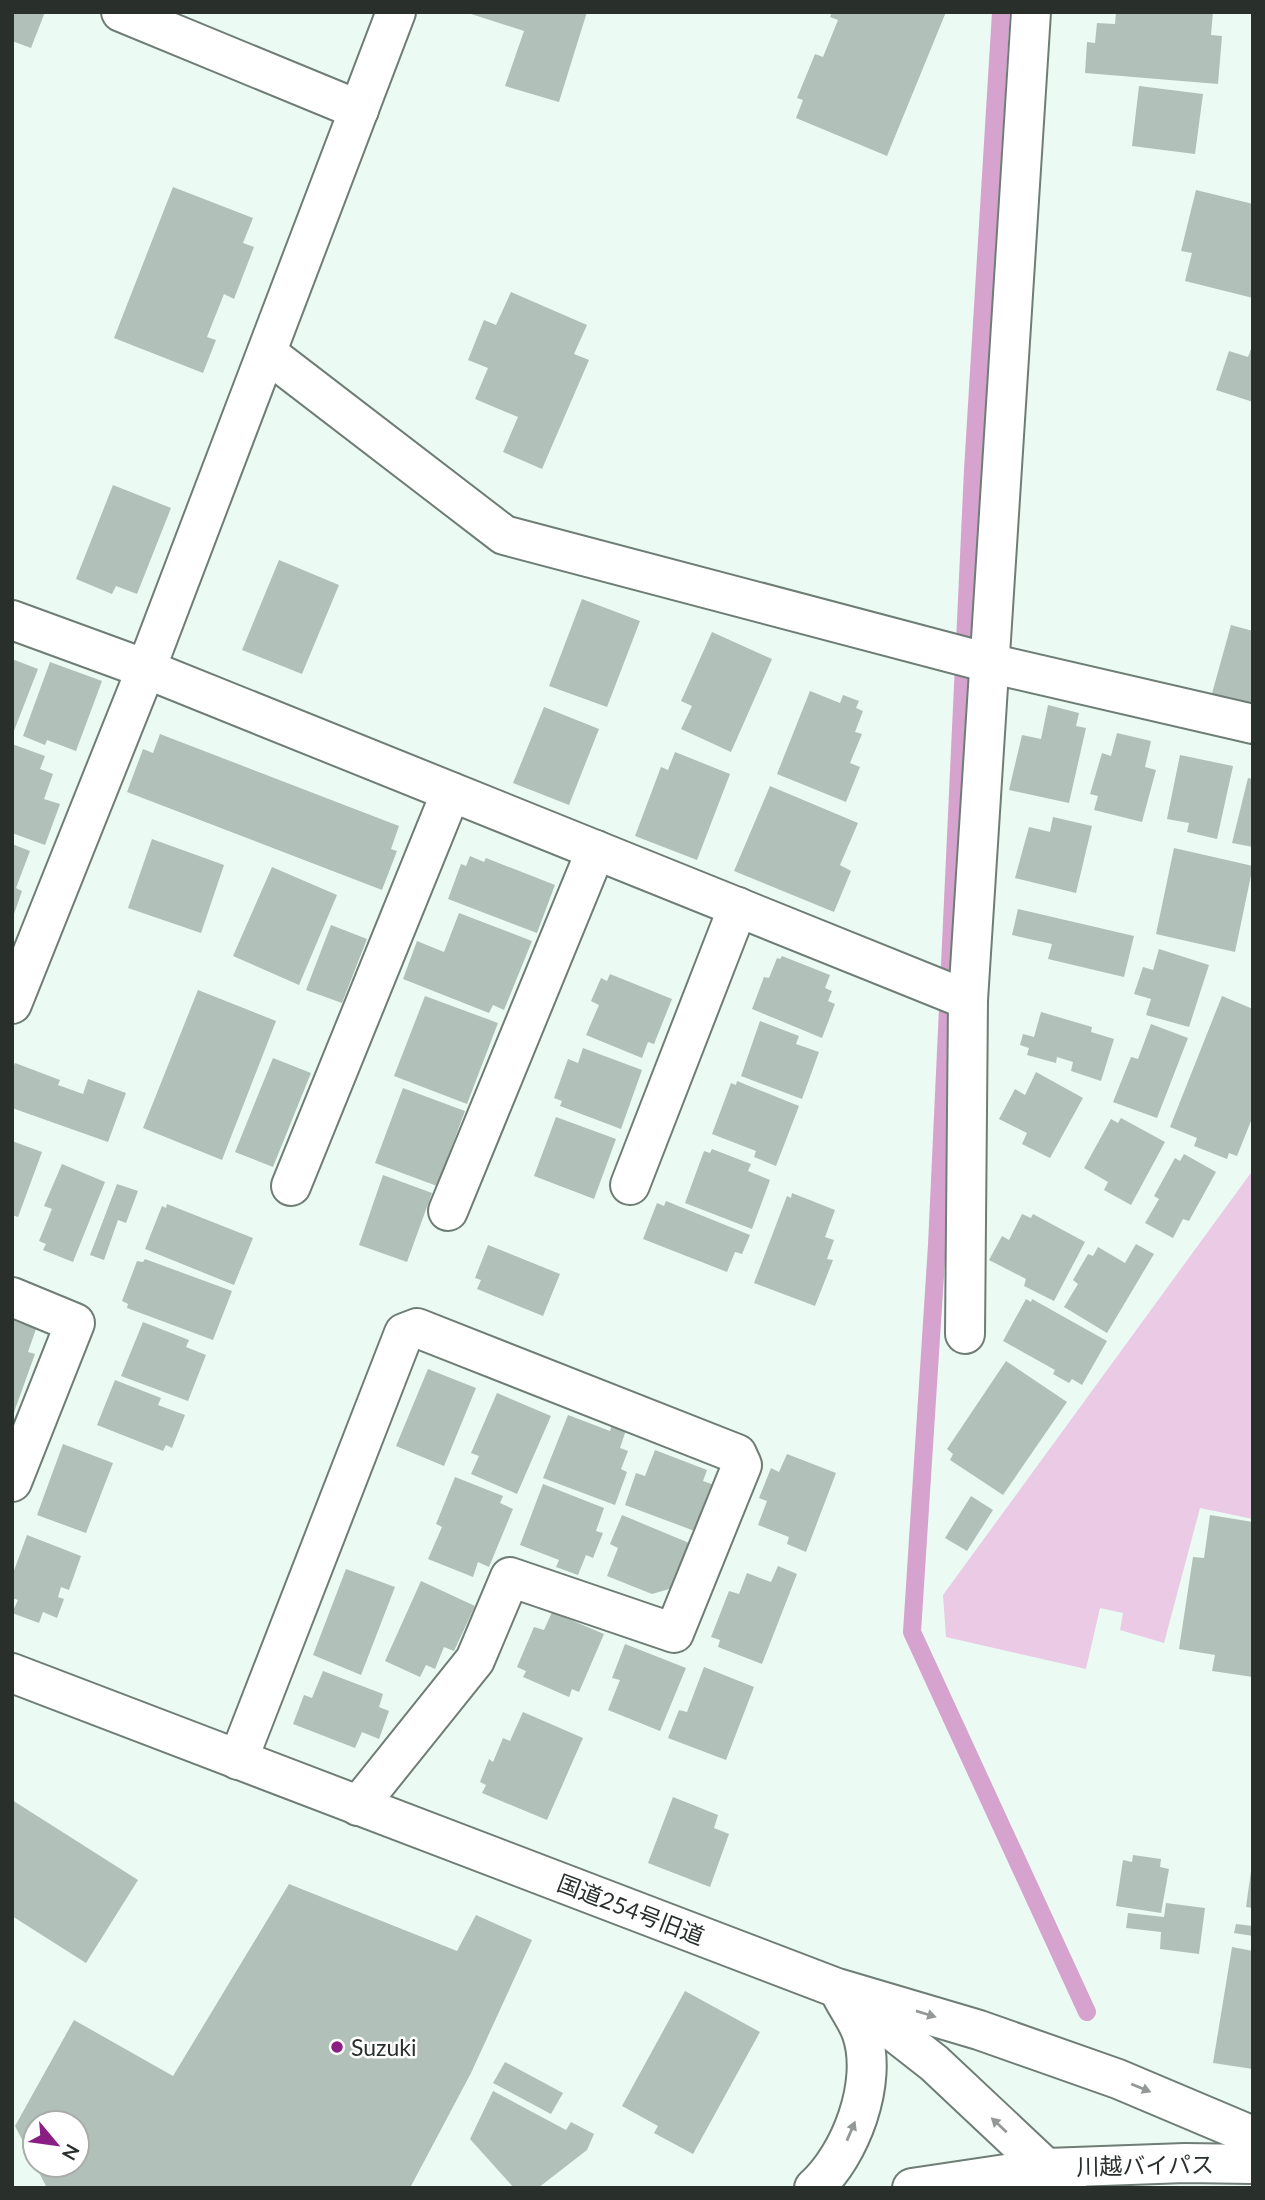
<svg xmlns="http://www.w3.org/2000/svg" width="1265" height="2200" font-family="Lato,'Noto Sans JP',sans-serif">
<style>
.green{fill:#eacae4}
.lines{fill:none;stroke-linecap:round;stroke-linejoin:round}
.stream{stroke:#d6a3cf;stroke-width:18}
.building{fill:#b1c1b9}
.minor-casing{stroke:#6e7d75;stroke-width:42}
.highway-casing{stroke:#6e7d75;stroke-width:42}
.minor{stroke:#fff;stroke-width:38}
.highway{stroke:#fff;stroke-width:38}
.oneway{fill:#949896}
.poi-dot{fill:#8a1e83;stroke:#fff;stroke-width:2.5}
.labels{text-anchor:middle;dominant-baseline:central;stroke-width:5;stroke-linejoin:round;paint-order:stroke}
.street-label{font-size:23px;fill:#29302c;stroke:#fff}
.poi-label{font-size:23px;fill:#29302c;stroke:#fff;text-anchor:start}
</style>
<rect width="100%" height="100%" fill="#ebfbf3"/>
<polygon class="green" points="1253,1170 1253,1519 1200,1508 1164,1643 1120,1630 1123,1613 1100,1608 1086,1669 946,1637 943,1595"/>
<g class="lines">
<polyline class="stream" points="1001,12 973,470 937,1245 912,1632 1087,2012"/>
</g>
<g class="building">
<polygon points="12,12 45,12 31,48 12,41"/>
<polygon points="465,12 587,12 559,102 505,86 524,31"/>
<polygon points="832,12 946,12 887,156 796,118 803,100 797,98 815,54 823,57 838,20 830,17"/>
<polygon points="1116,12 1213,12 1211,35 1222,36 1218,84 1085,73 1087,42 1095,43 1097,23 1115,24"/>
<polygon points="1139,86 1203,94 1195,154 1132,146"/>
<polygon points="173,187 253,218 243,243 254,247 234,299 224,294 207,337 216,340 203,373 114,338"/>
<polygon points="1196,190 1253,204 1253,298 1185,281 1192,253 1181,251"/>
<polygon points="511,292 587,325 574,354 589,360 542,469 503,452 518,417 475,399 488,368 468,360 484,320 496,325"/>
<polygon points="1253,344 1253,402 1216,390 1229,351 1248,357"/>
<polygon points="113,485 171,508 137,594 116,586 112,594 76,579"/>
<polygon points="279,560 339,585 302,674 242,650"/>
<polygon points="582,599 640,621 607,707 549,686"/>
<polygon points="1231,625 1253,631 1253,709 1211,697"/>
<polygon points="712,632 772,659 731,752 681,729 692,706 681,701"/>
<polygon points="12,659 38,669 12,736"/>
<polygon points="50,662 102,681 76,751 47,740 45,745 23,736"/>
<polygon points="810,691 840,703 843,695 859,701 856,708 863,711 855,732 862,734 850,763 860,767 846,802 777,774"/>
<polygon points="1048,705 1079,713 1076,726 1086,728 1069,803 1009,790 1022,735 1041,739"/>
<polygon points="544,707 599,729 569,805 513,783"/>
<polygon points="1117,733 1151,741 1145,767 1156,770 1142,822 1094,810 1098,796 1090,794 1102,753 1111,756"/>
<polygon points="160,734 399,826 391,849 397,851 382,890 127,792 143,749 153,753"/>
<polygon points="12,744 45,756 40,769 53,774 44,799 60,804 45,845 12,833"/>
<polygon points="675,752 730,774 697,860 635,836 661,767 668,770"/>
<polygon points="1180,755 1233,766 1217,839 1187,832 1189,823 1167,819"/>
<polygon points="1248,778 1253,779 1253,847 1232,843"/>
<polygon points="770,786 858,823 840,865 851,871 834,912 734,871"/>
<polygon points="1053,817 1092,826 1076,893 1015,878 1029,827 1050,832"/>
<polygon points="152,839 224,865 201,933 128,908"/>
<polygon points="12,844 30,851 16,888 22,891 13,917"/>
<polygon points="1174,848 1253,866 1235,952 1156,934"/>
<polygon points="470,856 484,862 486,858 555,885 537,933 448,899 461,864 466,866"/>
<polygon points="272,867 337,895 299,985 233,956"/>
<polygon points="1018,909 1134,936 1124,977 1048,959 1052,944 1012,935"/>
<polygon points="459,913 532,941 504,1010 493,1005 489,1013 403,979 417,941 444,952"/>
<polygon points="331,925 367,939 342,1003 306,990"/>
<polygon points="1159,949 1209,965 1189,1027 1146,1015 1151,999 1134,994 1143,967 1153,970"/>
<polygon points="782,956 830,975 825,988 832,991 828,1001 835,1004 822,1038 752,1009 764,977 769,978 777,958 780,959"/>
<polygon points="610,974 672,999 654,1044 648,1042 642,1058 586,1035 599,1005 591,1001 601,978 607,981"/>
<polygon points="198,990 276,1021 222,1160 143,1128"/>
<polygon points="425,996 498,1023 467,1104 394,1076"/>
<polygon points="1222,996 1253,1009 1253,1116 1237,1156 1229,1153 1227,1159 1194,1146 1197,1138 1170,1127"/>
<polygon points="1041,1012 1092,1027 1091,1032 1114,1039 1101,1081 1071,1071 1073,1062 1057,1057 1056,1063 1027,1055 1029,1048 1020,1045 1023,1034 1034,1037"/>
<polygon points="760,1021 799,1036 796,1044 819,1052 802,1099 741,1076"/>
<polygon points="1151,1024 1188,1038 1157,1118 1113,1102 1131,1057 1138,1059"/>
<polygon points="583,1048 642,1070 621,1129 560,1106 562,1101 554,1098 568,1059 578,1063"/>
<polygon points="273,1058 311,1073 273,1167 235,1152"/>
<polygon points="15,1063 60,1080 58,1085 83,1094 88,1079 126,1093 108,1142 12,1108 12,1071"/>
<polygon points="1036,1072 1083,1098 1050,1158 1022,1144 1027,1133 999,1119 1015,1089 1025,1095"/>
<polygon points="737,1081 799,1106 776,1166 754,1157 756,1151 712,1134 731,1083 736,1085"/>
<polygon points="403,1088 465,1111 437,1186 375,1163"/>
<polygon points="556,1117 616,1139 594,1199 534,1176"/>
<polygon points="1121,1118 1165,1142 1131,1205 1104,1190 1108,1182 1084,1168 1111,1119 1118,1123"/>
<polygon points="12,1141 42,1152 18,1217 12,1215"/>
<polygon points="712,1149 751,1164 748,1171 770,1180 752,1229 685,1203 704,1151 710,1153"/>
<polygon points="1184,1154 1216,1172 1189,1221 1183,1219 1173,1238 1145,1223 1159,1199 1154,1196 1175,1158 1180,1161"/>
<polygon points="62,1164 105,1182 73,1262 43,1250 46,1244 39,1241 52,1209 44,1206"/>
<polygon points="383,1175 432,1193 407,1262 359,1245"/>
<polygon points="117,1184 138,1191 126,1223 118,1220 104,1260 90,1255"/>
<polygon points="792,1193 835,1210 825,1237 834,1240 827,1259 833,1260 815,1306 754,1283 787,1196 791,1198"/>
<polygon points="666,1201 750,1235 742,1254 735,1252 727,1272 643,1239 657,1203 664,1206"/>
<polygon points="167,1204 253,1238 234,1285 145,1249 162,1206 166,1208"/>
<polygon points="1022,1214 1031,1218 1033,1214 1085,1242 1054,1301 1024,1286 1026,1279 989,1260 1002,1236 1009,1240"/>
<polygon points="1136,1244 1154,1254 1107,1333 1064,1307 1078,1284 1073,1280 1088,1254 1093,1256 1098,1247 1125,1263"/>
<polygon points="488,1245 560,1274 543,1316 477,1289 481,1280 475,1278"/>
<polygon points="145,1259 232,1291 213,1340 127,1308 128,1304 122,1301 137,1261 143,1262"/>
<polygon points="1026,1299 1031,1302 1032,1299 1107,1341 1082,1385 1072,1379 1069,1383 1053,1374 1055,1370 1003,1341"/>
<polygon points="12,1320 36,1329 28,1352 35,1354 13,1415"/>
<polygon points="143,1322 189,1340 186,1347 206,1355 188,1401 121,1376"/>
<polygon points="1006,1361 1067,1402 1003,1495 950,1460 953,1454 947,1449"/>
<polygon points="428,1369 476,1388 444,1466 396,1446"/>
<polygon points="115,1380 161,1398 158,1405 185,1415 172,1448 166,1445 163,1451 97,1425"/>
<polygon points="497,1393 551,1416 517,1494 471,1474 479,1456 471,1453"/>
<polygon points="568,1415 610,1431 612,1425 626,1430 620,1448 628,1451 621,1469 627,1472 615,1505 543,1478"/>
<polygon points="63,1444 113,1463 86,1533 37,1515"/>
<polygon points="655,1450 707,1470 703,1481 717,1486 700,1533 625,1505 636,1473 645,1476"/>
<polygon points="787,1454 836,1473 806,1552 787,1544 789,1537 758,1525 767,1501 759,1498 771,1468 779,1472"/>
<polygon points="455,1477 503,1496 500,1503 513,1509 489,1567 478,1562 473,1577 428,1559 442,1527 436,1524"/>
<polygon points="543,1484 604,1508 596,1531 603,1533 593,1558 586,1555 578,1575 556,1567 559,1560 520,1545"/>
<polygon points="971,1496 993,1510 967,1551 945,1538"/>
<polygon points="622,1515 694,1545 676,1587 652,1594 607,1576 618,1548 610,1544"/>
<polygon points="1210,1515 1253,1522 1253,1677 1212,1671 1215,1655 1179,1649 1193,1557 1204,1558"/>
<polygon points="27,1535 81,1556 69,1590 61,1587 58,1597 64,1599 57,1618 43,1612 39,1623 12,1613 18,1600 12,1598 12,1576"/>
<polygon points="778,1566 797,1574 762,1664 718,1647 720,1640 711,1637 729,1591 739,1594 747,1573 771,1582"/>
<polygon points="346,1569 395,1587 361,1675 313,1655"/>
<polygon points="421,1581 475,1606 454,1651 444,1647 435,1669 426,1665 420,1677 385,1661"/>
<polygon points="552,1612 604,1634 579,1692 572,1689 569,1697 523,1677 526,1671 517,1667 534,1627 544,1630"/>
<polygon points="625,1644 686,1668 660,1731 608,1710 620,1680 612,1678"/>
<polygon points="704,1667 754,1687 726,1760 668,1738 679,1710 687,1712"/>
<polygon points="323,1671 383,1694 379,1707 389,1711 379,1739 362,1732 355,1748 293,1724 304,1695 312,1698"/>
<polygon points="523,1712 583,1738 547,1820 482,1793 486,1785 480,1782 489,1759 493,1762 503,1738 510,1741"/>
<polygon points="673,1797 718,1815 714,1828 729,1834 710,1887 648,1863"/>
<polygon points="12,1800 138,1880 86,1963 12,1916"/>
<polygon points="1133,1855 1161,1859 1160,1867 1169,1869 1161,1913 1116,1906 1123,1860 1132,1862"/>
<polygon points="1251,1871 1253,1871 1253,1908 1246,1907"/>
<polygon points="289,1884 457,1951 476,1915 532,1940 471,2073 410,2188 47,2188 35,2165 77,2165 77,2123 35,2123 35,2165 15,2126 74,2020 173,2076"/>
<polygon points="1166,1903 1205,1908 1199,1954 1160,1949 1161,1932 1126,1928 1128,1913 1164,1917"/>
<polygon points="1236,1924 1253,1926 1253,1936 1234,1933"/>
<polygon points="1232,1947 1253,1951 1253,2069 1213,2063"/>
<polygon points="685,1991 760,2032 693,2154 654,2133 658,2126 622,2106"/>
<polygon points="505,2062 563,2093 551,2114 493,2083"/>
<polygon points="493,2091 566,2130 571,2122 594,2134 587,2150 538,2188 514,2188 470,2139"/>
</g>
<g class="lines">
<defs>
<g id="minor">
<polyline points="121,12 359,110"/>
<polyline points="267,353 504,535 989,663 1253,724"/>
<polyline points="12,620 146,669 968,1000"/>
<polyline points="12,1004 146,669 396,12"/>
<polyline points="630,1185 738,907"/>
<polyline points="291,1186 451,792"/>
<polyline points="448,1211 596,850"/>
<polyline points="12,1297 75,1323 12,1482"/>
<polyline points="965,1334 968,1000 1031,12"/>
<polyline points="12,1673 837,1988 979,2030 1118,2079 1253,2136"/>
<polyline points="238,1760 404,1333 417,1328 737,1454 742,1465 674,1633 510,1577 475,1660 358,1806"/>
<polyline points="856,2002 934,2063 1067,2188"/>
<path d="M 814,2188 C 851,2155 878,2082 862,2034 C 858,2021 848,2008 842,1996"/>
</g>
<polyline id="highway" points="912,2188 1047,2168 1185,2163 1253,2164"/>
</defs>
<use href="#minor" class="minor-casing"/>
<use href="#highway" class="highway-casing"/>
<use href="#minor" class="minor"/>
<use href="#highway" class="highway"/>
</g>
<defs><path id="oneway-solid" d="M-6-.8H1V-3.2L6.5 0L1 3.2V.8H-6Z" transform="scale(1.75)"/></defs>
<g class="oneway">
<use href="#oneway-solid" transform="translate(926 2014) rotate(17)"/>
<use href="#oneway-solid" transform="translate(1141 2088) rotate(22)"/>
<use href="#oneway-solid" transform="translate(999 2125) rotate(-137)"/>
<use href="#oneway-solid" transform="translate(851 2131) rotate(-67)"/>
</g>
<circle class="poi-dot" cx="337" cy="2047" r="7"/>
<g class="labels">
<g class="street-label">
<text transform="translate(631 1909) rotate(21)">国道254号旧道</text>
<text transform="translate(1145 2165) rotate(-1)">川越バイパス</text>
</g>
<g class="poi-label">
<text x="351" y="2047">Suzuki</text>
</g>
</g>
<rect width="1265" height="2200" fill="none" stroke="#29302c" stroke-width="28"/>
<g transform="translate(56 2144) rotate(119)"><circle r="33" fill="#ffffff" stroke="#a9acab" stroke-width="2"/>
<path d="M0-5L12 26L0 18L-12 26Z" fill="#8a1e83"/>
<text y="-10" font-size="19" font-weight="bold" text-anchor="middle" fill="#29302c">N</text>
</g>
</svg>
